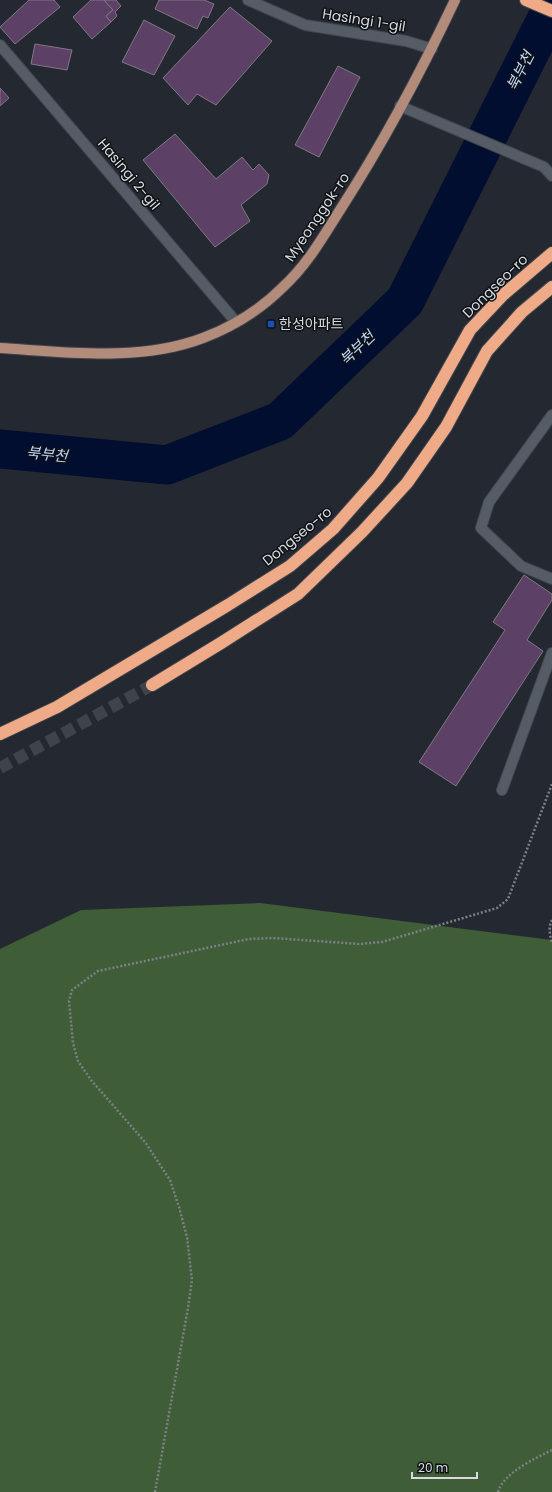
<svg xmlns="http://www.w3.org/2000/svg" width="552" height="1492" font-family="Poppins,'Noto Sans KR',sans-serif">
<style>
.forest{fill:#3f5d36}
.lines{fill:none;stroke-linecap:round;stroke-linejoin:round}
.river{stroke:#020e30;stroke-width:39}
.building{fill:#5d4066;stroke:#7f7882}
.highway-tunnel{stroke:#3f444b;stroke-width:12;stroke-dasharray:12 6;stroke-linecap:butt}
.minor-casing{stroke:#42464d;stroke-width:12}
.major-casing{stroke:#42464d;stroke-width:12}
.highway-casing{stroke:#42464d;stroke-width:14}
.path{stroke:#7c8087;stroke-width:2.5;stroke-dasharray:2 2;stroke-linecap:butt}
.minor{stroke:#565c66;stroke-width:10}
.major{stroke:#b28b7a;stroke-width:10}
.highway{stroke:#efab88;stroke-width:12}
.transit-dot{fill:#1a4fb4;stroke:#0f1215;stroke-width:1.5}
.labels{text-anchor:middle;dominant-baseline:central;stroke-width:3;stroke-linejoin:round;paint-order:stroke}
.street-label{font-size:14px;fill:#d7dae0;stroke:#0f1215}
.poi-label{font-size:14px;fill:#d7dae0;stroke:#0f1215;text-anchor:start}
.water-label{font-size:15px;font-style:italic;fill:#bfd4fd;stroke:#0f1215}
</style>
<rect width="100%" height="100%" fill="#242931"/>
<polygon class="forest" points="260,903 552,940 552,1492 0,1492 0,949 81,910"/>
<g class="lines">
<polyline class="river" points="0,449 167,465 280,421 405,301 552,8"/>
</g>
<g class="building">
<polygon points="29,0 54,0 60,7 15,44 0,27"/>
<polygon points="91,0 104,0 113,10 106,16 111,22 92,39 73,17"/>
<polygon points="104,0 116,0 121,6 115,12 117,16 111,22 106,16 113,10"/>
<polygon points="159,0 204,0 214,4 208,18 203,16 197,29 155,9"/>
<polygon points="230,7 272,41 216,105 197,94 188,105 163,78"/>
<polygon points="144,20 175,36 154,75 122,62"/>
<polygon points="35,44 72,50 67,70 31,64"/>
<polygon points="338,66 360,77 319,157 295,145"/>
<polygon points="0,88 9,98 0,106"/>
<polygon points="175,134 216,179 242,157 253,170 259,164 269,175 267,184 241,205 250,221 215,247 143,160"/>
<polygon points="524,575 552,594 552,600 527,640 543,651 456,786 419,762 505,630 493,622"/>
</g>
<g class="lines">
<polyline class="highway-tunnel" points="0,768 152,685"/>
<defs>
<g id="minor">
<polyline points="248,0 305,25 406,41 432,49"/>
<polyline points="0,45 236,322"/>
<polyline points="400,106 544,167 552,176"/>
<polyline points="552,415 489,502 481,528 521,566 552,579"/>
<polyline points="502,790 552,653"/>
</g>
<path id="major" d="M 0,348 C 66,352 140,362 203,338 C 232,327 261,309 283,287 C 307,265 323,237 340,210 C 383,143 421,72 455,0"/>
<g id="highway">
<polyline points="526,0 552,11"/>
<polyline points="152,685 221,643 298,594 362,532 407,483 446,427 487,351 522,312 552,287"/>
<polyline points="0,734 57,707 228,605 290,566 333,529 378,478 422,416 470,330 503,295 552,253"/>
</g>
</defs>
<use href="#minor" class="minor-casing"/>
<use href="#major" class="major-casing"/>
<use href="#highway" class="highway-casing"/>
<g class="path">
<path d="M 552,920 C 548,927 550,936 552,943"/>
<polyline points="155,1492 188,1308 192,1280 187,1237 179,1207 170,1180 145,1142 91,1080 78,1061 73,1043 69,1001 72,990 98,971 249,939 273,938 359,944 382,942 497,908 508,899 552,784"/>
<path d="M 498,1492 C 503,1473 536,1458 552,1450"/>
</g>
<use href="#minor" class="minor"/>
<use href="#major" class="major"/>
<use href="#highway" class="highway"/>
</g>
<rect class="transit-dot" x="267" y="320" width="8" height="8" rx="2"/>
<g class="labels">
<g class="street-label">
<text transform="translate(364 20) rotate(9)">Hasingi 1-gil</text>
<text transform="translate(129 174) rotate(50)">Hasingi 2-gil</text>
<text transform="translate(317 217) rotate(-56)">Myeonggok-ro</text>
<text transform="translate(495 286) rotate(-44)">Dongseo-ro</text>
<text transform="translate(297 536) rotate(-39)">Dongseo-ro</text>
</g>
<g class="poi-label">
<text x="279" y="324">한성아파트</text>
</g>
<g class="water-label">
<text transform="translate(520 71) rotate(-63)">북부천</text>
<text transform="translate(357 348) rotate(-44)">북부천</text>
<text transform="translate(47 454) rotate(6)">북부천</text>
</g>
</g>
<path d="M412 1472v6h65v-6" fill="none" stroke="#d7dae0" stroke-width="2"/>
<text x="418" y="1472" font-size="12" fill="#d7dae0" stroke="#0f1215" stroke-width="3" paint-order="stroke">20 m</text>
</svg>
